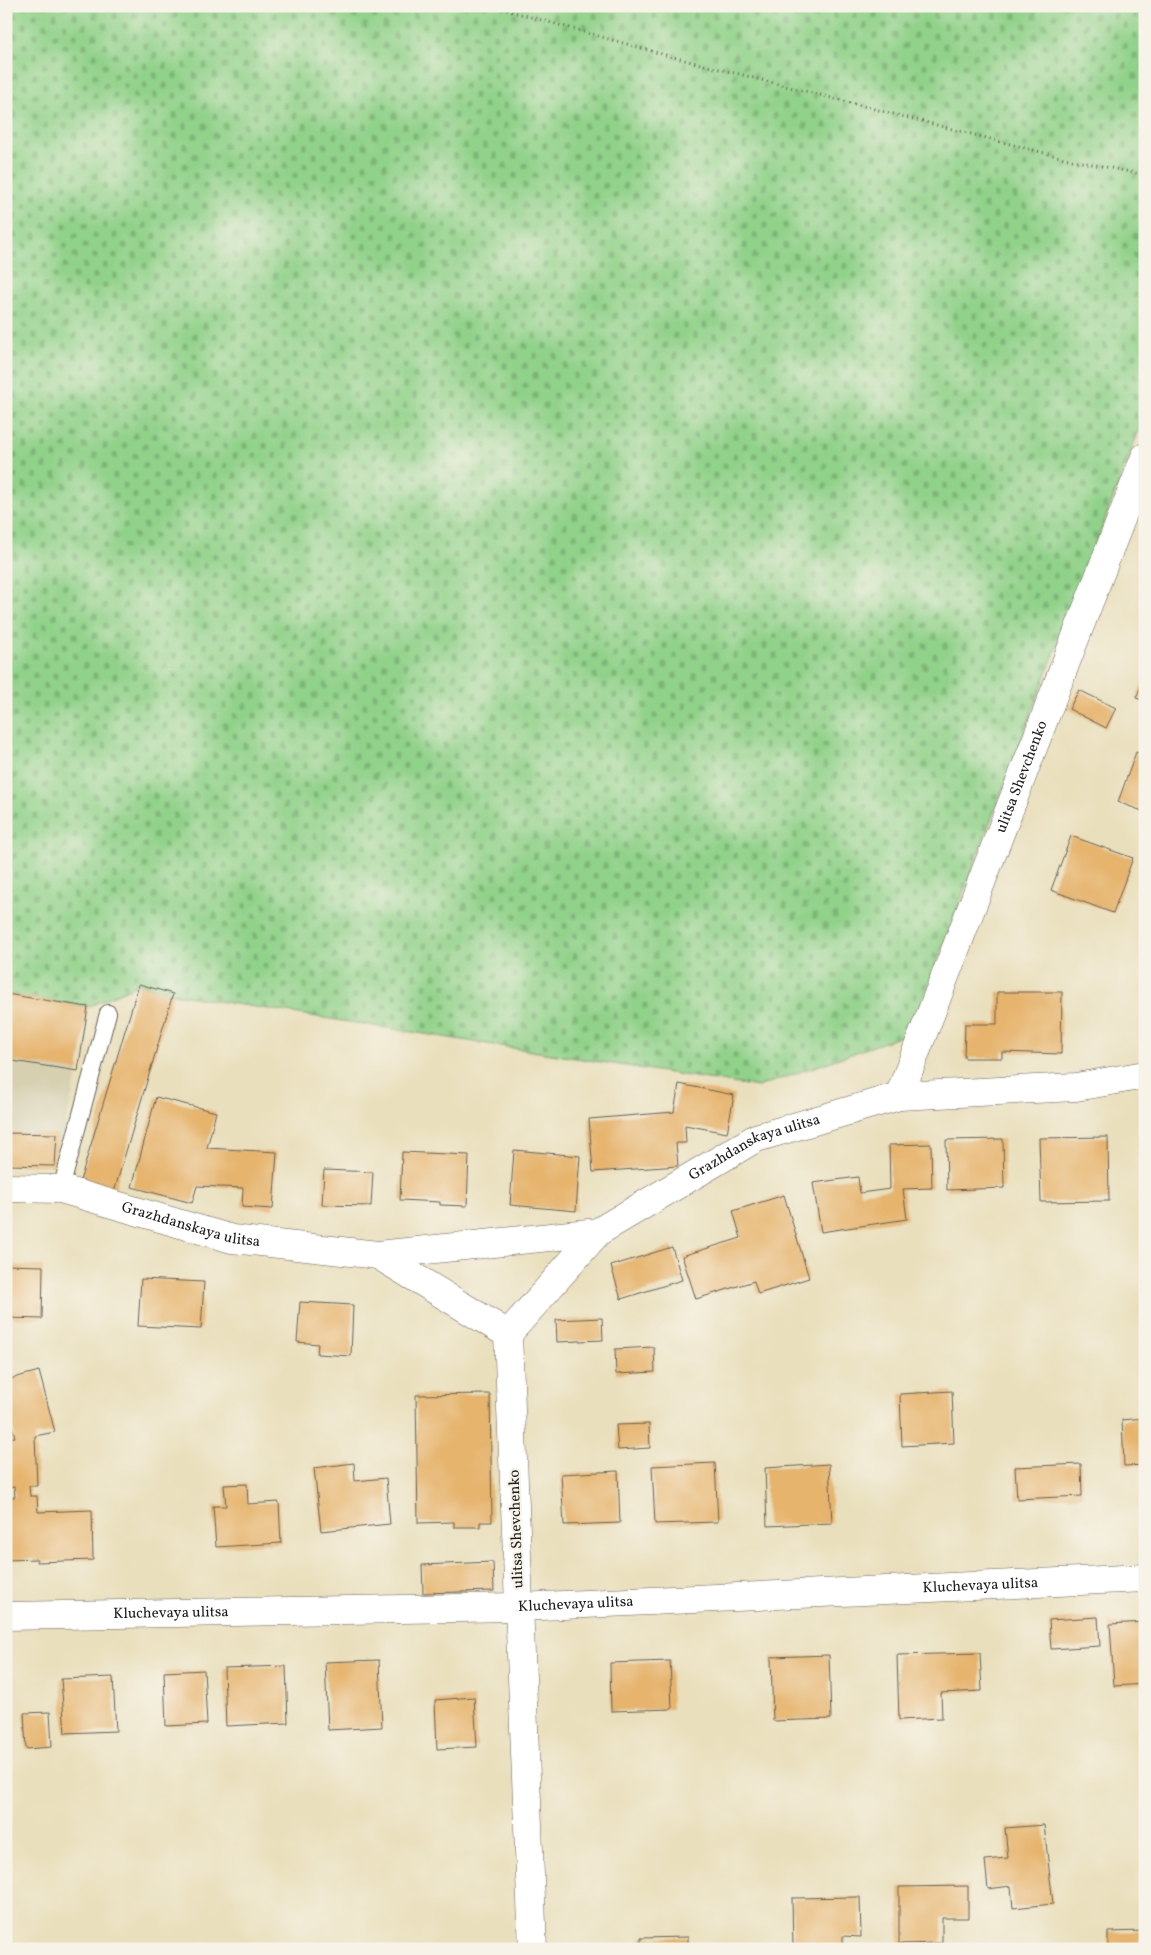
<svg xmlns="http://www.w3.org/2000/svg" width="1151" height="1955" font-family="Vollkorn,serif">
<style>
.built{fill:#d6d0b1}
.cemetery{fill:url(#cemetery-stones);stroke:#567753}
.building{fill:#e6b46d}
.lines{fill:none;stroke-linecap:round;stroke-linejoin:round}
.lane-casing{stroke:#646054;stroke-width:18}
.street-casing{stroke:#646054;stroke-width:29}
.path{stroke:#646054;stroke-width:3;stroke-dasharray:1 4;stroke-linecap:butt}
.lane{stroke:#fff;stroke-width:16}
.street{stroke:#fff;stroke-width:28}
.labels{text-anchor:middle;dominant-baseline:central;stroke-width:4.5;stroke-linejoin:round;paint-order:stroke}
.street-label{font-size:15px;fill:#1c1c1c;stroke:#f7f3e8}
</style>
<defs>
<pattern id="cemetery-stones" width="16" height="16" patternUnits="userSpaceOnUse" patternTransform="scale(1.25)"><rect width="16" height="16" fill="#91d28a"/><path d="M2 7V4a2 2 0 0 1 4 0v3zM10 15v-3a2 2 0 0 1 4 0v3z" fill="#7cb476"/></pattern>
</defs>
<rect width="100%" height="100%" fill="#f7f3e8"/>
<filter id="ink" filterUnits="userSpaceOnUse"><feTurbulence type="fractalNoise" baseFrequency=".02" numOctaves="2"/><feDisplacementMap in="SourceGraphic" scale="10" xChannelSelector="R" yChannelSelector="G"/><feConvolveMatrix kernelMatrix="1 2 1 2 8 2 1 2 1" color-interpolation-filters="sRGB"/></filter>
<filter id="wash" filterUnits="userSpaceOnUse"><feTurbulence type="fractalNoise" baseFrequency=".0096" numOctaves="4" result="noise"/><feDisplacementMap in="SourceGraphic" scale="20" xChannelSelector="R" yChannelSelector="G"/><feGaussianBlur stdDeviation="1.12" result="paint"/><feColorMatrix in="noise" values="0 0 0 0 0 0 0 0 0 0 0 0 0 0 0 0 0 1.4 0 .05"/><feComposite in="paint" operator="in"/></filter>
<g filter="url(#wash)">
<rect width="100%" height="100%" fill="#e9dfbc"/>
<polygon class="built" points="6,994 88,1007 78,1071 55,1166 6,1165"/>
<polygon class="cemetery" points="6,6 1145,6 1145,414 910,1033 758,1087 173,994 139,984 88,1007 6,994"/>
<g id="blocks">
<g class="building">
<polygon points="1145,677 1145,701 1136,698"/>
<polygon points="1079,690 1116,708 1106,728 1069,709"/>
<polygon points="1136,752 1145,755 1145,812 1118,802"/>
<polygon points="1071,836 1133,858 1113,913 1051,890"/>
<polygon points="139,984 173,994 114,1192 80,1181"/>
<polygon points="997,992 1062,992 1061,1054 1002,1052 1002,1058 964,1058 965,1024 997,1024"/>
<polygon points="6,994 88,1007 78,1071 6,1060"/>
<polygon points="679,1084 734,1095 727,1133 685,1125 686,1143 676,1143 678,1166 593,1172 589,1119 674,1112"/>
<polygon points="156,1097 216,1112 207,1148 277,1152 273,1209 242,1207 243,1188 197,1186 192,1203 132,1187"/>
<polygon points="6,1133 57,1134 55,1166 6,1165"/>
<polygon points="1145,1136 1145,1192 1141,1192 1140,1137"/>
<polygon points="1108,1137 1109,1201 1041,1202 1039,1138"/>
<polygon points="1003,1139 1004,1188 947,1190 946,1140"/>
<polygon points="931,1144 932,1188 903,1189 907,1219 821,1232 813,1183 858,1177 860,1193 890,1189 889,1145"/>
<polygon points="514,1150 580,1156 576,1211 510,1205"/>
<polygon points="402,1152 469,1155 467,1206 440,1205 440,1202 400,1200"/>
<polygon points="324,1170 373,1172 371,1206 322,1205"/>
<polygon points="784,1195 809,1278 758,1294 754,1281 696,1299 682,1256 741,1238 733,1211"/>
<polygon points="672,1247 682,1280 621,1299 611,1266"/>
<polygon points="6,1265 43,1266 42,1319 6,1318"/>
<polygon points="141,1279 204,1282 201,1329 138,1326"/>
<polygon points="300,1302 353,1305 351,1356 317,1354 318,1344 297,1342"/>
<polygon points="602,1318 603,1340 557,1342 556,1320"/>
<polygon points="654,1347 655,1372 616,1374 615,1349"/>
<polygon points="39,1371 55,1432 35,1436 37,1486 29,1486 30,1496 37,1496 38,1512 92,1510 93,1560 37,1562 37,1559 7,1560 6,1497 15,1497 14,1487 6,1488 6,1438 15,1437 6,1402 6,1380"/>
<polygon points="952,1391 954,1443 902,1446 900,1394"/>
<polygon points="490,1394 492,1522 480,1522 480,1527 454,1527 454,1522 418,1523 416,1395"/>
<polygon points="1145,1418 1145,1465 1124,1466 1122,1420"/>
<polygon points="649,1424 650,1448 618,1450 616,1425"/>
<polygon points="354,1463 355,1481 386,1478 390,1524 321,1531 314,1468"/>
<polygon points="715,1463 718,1522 655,1524 652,1466"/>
<polygon points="829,1464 832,1523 767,1526 765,1468"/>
<polygon points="1081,1464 1082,1496 1017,1499 1015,1467"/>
<polygon points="618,1471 620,1523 564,1525 561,1474"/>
<polygon points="247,1484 248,1504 279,1502 281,1543 216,1547 213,1506 226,1506 224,1485"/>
<polygon points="493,1562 494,1591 423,1593 422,1565"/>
<polygon points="1098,1617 1100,1646 1051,1649 1049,1620"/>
<polygon points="1145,1622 1145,1684 1114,1686 1110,1624"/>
<polygon points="980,1653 982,1691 941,1693 942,1718 899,1720 897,1655"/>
<polygon points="829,1655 831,1719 773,1721 771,1657"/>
<polygon points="379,1660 382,1727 328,1730 325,1662"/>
<polygon points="670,1661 672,1709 611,1711 610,1663"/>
<polygon points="286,1666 288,1723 226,1726 224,1668"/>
<polygon points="204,1670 207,1724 166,1726 164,1672"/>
<rect x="6" y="1677" width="3" height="58"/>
<polygon points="113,1677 116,1731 65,1733 61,1679"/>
<polygon points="474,1697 477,1747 437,1749 435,1700"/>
<polygon points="50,1712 52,1747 26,1749 24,1713"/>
<polygon points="1044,1825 1053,1904 1013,1908 1011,1886 988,1889 985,1860 1008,1858 1005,1828"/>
<polygon points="968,1886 968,1918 942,1918 942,1943 899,1944 899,1887"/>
<polygon points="860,1897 861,1937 843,1936 843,1949 793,1949 792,1898"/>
<polygon points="1145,1931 1145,1949 1108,1949 1108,1932"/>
<polygon points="688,1937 688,1949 641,1949 641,1938"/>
</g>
</g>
</g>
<g filter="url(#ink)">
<use href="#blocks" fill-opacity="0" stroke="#646054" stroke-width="1"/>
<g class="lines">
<defs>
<polyline id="lane" points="61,1189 108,1013"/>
<g id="street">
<path id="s1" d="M 899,1096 L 1145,457"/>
<path id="s2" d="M 6,1188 L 61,1189 L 232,1239 L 378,1255 L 598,1232 L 756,1138 L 899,1096 L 1076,1087 L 1145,1075"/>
<polyline points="378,1255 508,1334"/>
<path id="s3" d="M 6,1616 L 520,1607 L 1145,1578"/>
<polyline points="533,1949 508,1334 598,1232"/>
</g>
</defs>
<use href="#lane" class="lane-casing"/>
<use href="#street" class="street-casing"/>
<polyline class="path" points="492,6 669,56 1072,160 1145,175"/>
<use href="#lane" class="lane"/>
<use href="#street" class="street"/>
</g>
</g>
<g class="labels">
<g class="street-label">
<text stroke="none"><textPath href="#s1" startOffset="342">ulitsa Shevchenko</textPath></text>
<text stroke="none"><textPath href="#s2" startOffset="780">Grazhdanskaya ulitsa</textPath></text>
<text stroke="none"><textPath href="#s2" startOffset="190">Grazhdanskaya ulitsa</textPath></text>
<text transform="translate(517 1529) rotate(-92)">ulitsa Shevchenko</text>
<text stroke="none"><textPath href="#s3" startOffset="975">Kluchevaya ulitsa</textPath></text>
<text stroke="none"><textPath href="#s3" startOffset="570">Kluchevaya ulitsa</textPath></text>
<text stroke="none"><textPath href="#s3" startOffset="165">Kluchevaya ulitsa</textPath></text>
</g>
</g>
<rect width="1151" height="1955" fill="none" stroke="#f7f3e8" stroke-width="25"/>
</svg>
